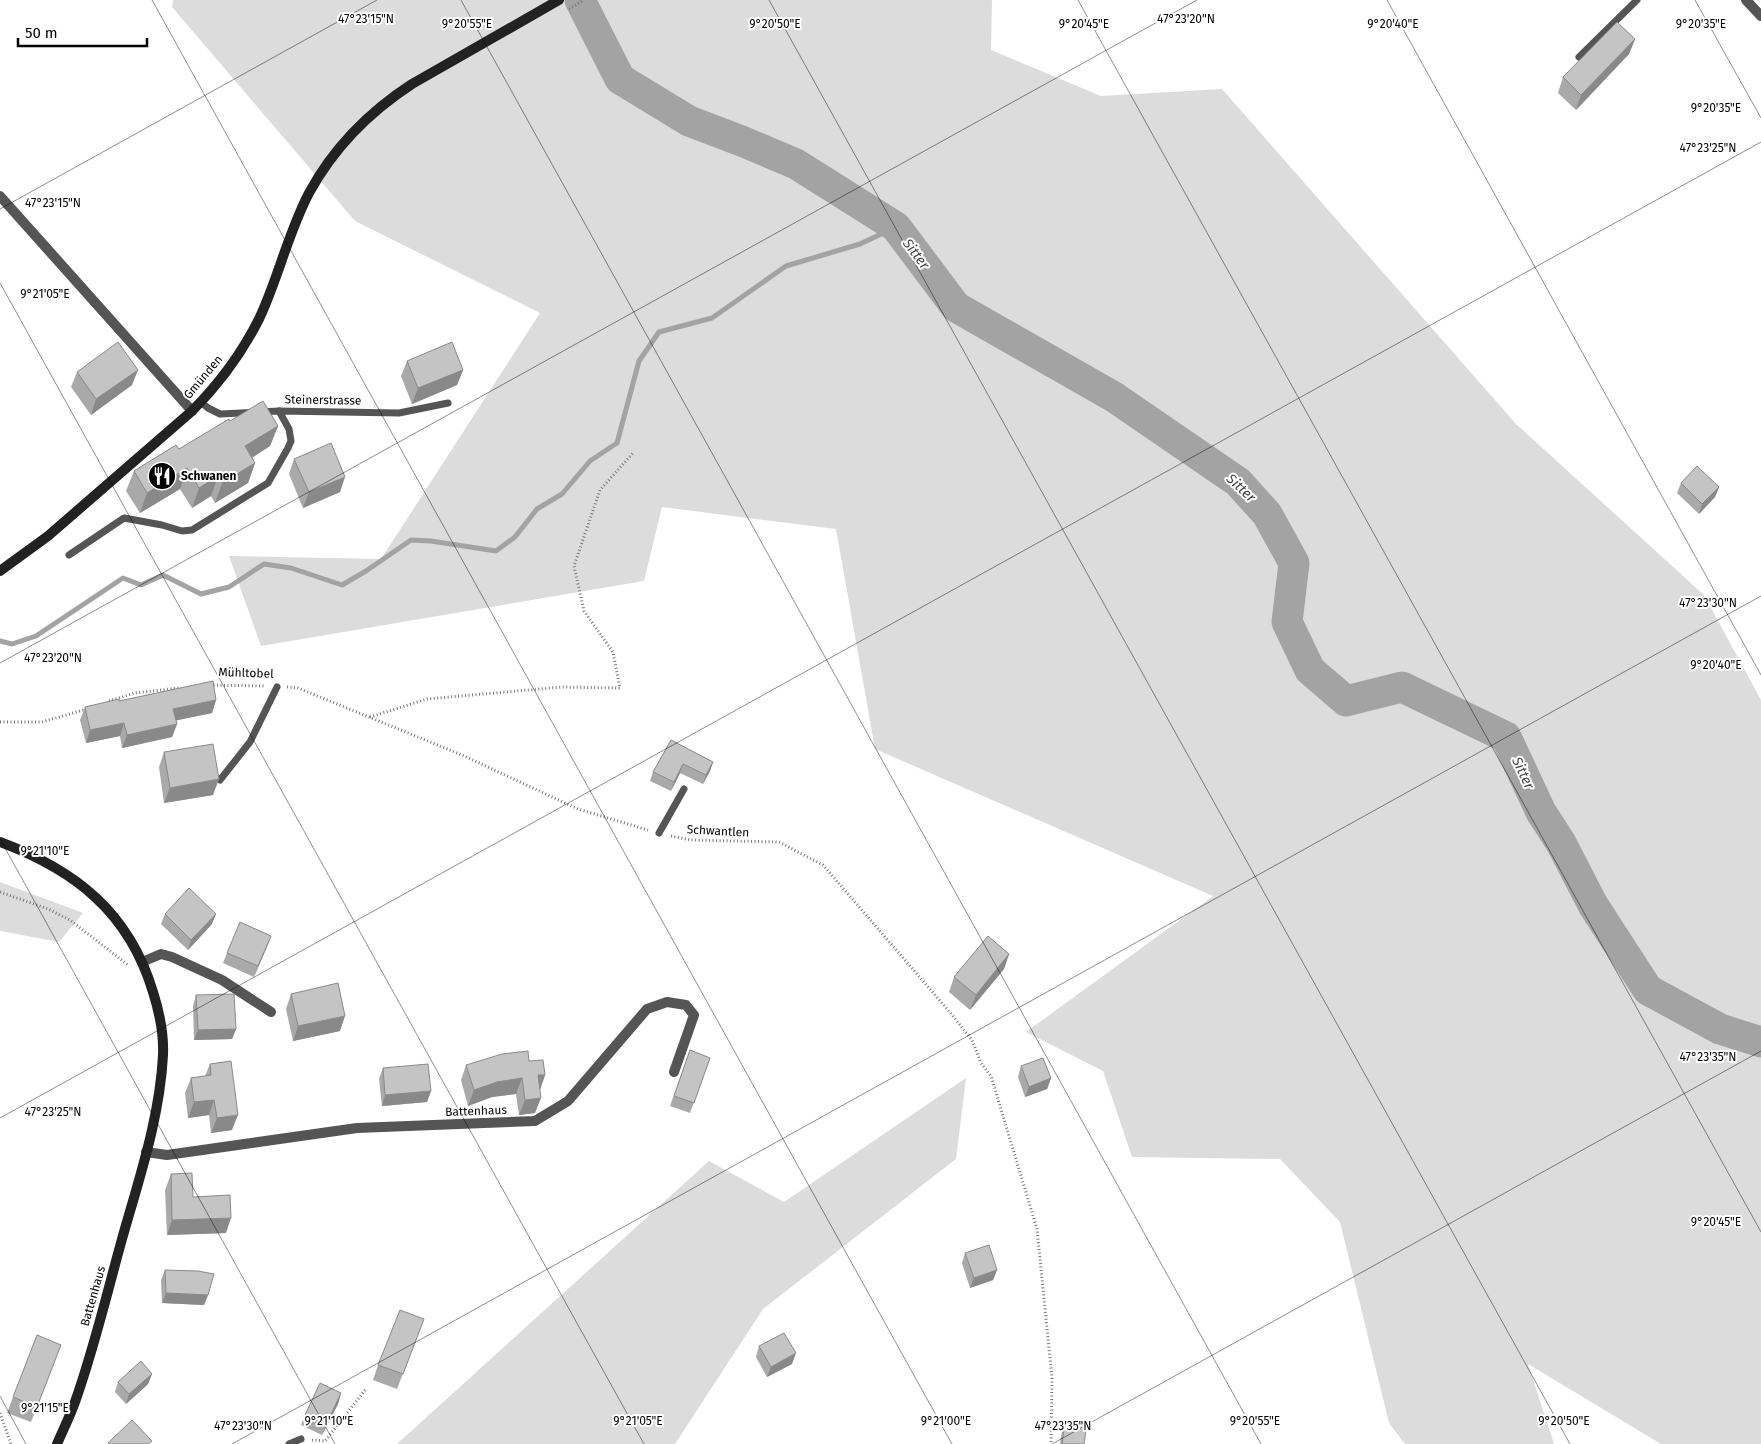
<svg xmlns="http://www.w3.org/2000/svg" width="1761" height="1444" font-family="'Fira Sans',sans-serif">
<style>
.green{fill:#dcdcdc}
.lines{fill:none;stroke-linecap:round;stroke-linejoin:round}
.stream{stroke:#a3a3a3;stroke-width:5}
.river{stroke:#a3a3a3;stroke-width:31}
.path{stroke:#777;stroke-width:3;stroke-dasharray:1 2.5;stroke-linecap:butt}
.lane{stroke:#555;stroke-width:7}
.street{stroke:#555;stroke-width:10}
.secondary{stroke:#222;stroke-width:10}
.wall{fill:#a9a9a9}
.shaded-wall{fill:#898989}
.building{fill:#c4c4c4;stroke:#898989}
.ticks{fill:none;stroke:#000;stroke-width:1;stroke-opacity:0.45}
.labels{text-anchor:middle;dominant-baseline:central;stroke-width:4;stroke-linejoin:round;paint-order:stroke}
.street-label{font-size:12px;fill:#000;stroke:#fff}
.poi-label{font-size:12px;font-weight:bold;fill:#000;stroke:#fff;text-anchor:start}
.water-label{font-size:14px;font-style:italic;fill:#444;stroke:#fff}
.ticks-label{font-size:12px;text-anchor:middle;fill:#000;stroke:#fff;stroke-width:4;stroke-linejoin:round;paint-order:stroke}
</style>
<rect width="100%" height="100%" fill="#fff"/>
<g class="green">
<polygon points="173,0 992,0 991,50 1101,96 1222,89 1516,424 1704,595 1761,700 1761,1444 1661,1444 1528,1364 1554,1444 1405,1444 1389,1423 1340,1222 1280,1159 1132,1157 1103,1071 1026,1032 1213,896 875,749 836,529 662,507 644,581 261,646 229,556 381,559 540,313 355,221 172,7"/>
<polygon points="0,882 83,913 59,942 0,931"/>
<polygon points="966,1078 956,1159 763,1309 675,1444 397,1444 709,1161 784,1202"/>
</g>
<g class="lines">
<polyline class="stream" points="0,641 12,644 36,636 123,578 141,585 163,575 201,594 229,587 264,564 291,568 342,585 366,571 411,540 431,541 496,551 515,537 537,509 562,494 590,461 617,443 639,361 659,332 712,318 786,266 860,244 896,227"/>
<polyline class="river" points="580,0 620,79 689,121 744,142 796,164 896,227 956,307 1114,397 1238,482 1267,514 1294,563 1287,622 1310,670 1346,701 1402,687 1506,737 1541,812 1561,843 1593,905 1648,990 1720,1029 1761,1042"/>
<g class="path">
<polyline points="569,9 584,0"/>
<polyline points="210,685 266,686"/>
<polyline points="287,687 298,688 462,755 578,809 648,830"/>
<polyline points="109,701 135,693 179,688"/>
<polyline points="370,717 427,699 562,687 620,688 613,652 584,611 574,566 600,490 634,452"/>
<polyline points="0,722 42,722 87,709"/>
<polyline points="671,836 691,840 779,842 823,865 948,1010 972,1040 981,1063 991,1076 1037,1229 1052,1378 1051,1444"/>
<polyline points="0,892 48,909 70,920 128,965"/>
<polyline points="0,1413 11,1444"/>
<polyline points="312,1440 325,1441 366,1389"/>
</g>
<g class="lane">
<polyline points="1579,57 1637,0"/>
<polyline points="201,402 208,408 220,414 279,411 399,413 448,403"/>
<polyline points="69,555 124,518 162,525 182,531 192,530 268,483 288,448 291,441 289,429 279,411"/>
<polyline points="220,780 250,742 277,687"/>
<polyline points="659,833 684,789"/>
<polyline points="289,1444 301,1439"/>
</g>
<g class="street">
<polyline points="1746,0 1761,16"/>
<polyline points="0,196 192,411"/>
<polyline points="142,962 161,954 172,957 222,980 271,1012"/>
<polyline points="146,1152 167,1155 357,1128 535,1121 568,1101 647,1009 667,1002 686,1005 694,1015 674,1072"/>
</g>
<g class="secondary">
<path d="M 0,571 L 48,536 L 192,411 C 218,385 242,353 259,319 C 278,279 288,233 309,193 C 334,147 369,112 412,84 L 559,0"/>
<path d="M 0,842 C 75,870 129,912 153,992 C 159,1011 164,1034 163,1055 C 160,1117 139,1179 122,1239 C 107,1293 94,1349 75,1402 C 70,1416 63,1430 57,1444"/>
</g>
</g>
<g class="wall">
<polygon points="1635,39 1629,54 1576,110 1558,93 1563,77"/>
<polygon points="407,361 463,370 457,385 412,404 401,376"/>
<polygon points="77,372 132,385 91,415 71,387"/>
<polygon points="230,421 278,426 270,446 252,458 255,463 248,483 215,503 211,496 192,508 180,489 140,513 126,491 134,471 179,449"/>
<polygon points="294,459 340,492 303,508 289,474"/>
<polygon points="1681,483 1719,487 1715,497 1699,514 1677,493"/>
<polygon points="216,700 212,713 176,720 177,724 172,737 122,748 120,736 86,743 80,720 85,707 119,701"/>
<polygon points="671,740 713,762 710,771 703,784 680,773 671,791 650,781 653,772"/>
<polygon points="164,752 213,795 164,803 159,767"/>
<polygon points="165,914 212,924 188,950 161,924"/>
<polygon points="271,936 254,977 223,963 227,953"/>
<polygon points="1009,954 1004,969 970,1010 949,992 954,977"/>
<polygon points="291,994 340,1031 293,1041 286,1009"/>
<polygon points="196,995 236,1029 232,1039 194,1040 193,1006"/>
<polygon points="690,1050 710,1058 690,1113 670,1106"/>
<polygon points="529,1061 545,1075 540,1089 535,1113 519,1115 516,1094 492,1097 468,1106 461,1080 466,1065"/>
<polygon points="210,1064 232,1130 211,1133 209,1115 188,1118 185,1093 191,1078 205,1076"/>
<polygon points="1021,1066 1051,1078 1047,1089 1025,1097 1018,1077"/>
<polygon points="383,1068 431,1091 427,1102 382,1106 379,1079"/>
<polygon points="171,1174 193,1197 226,1233 167,1235 165,1190"/>
<polygon points="965,1253 997,1270 993,1280 970,1288 962,1263"/>
<polygon points="165,1270 208,1295 204,1305 162,1303 161,1280"/>
<polygon points="424,1319 397,1389 373,1380 378,1365"/>
<polygon points="759,1346 792,1364 767,1377 756,1357"/>
<polygon points="55,1360 31,1422 7,1413 13,1397"/>
<polygon points="152,1374 148,1384 126,1404 115,1392 118,1382"/>
<polygon points="341,1393 338,1404 322,1435 301,1425 305,1415"/>
<polygon points="1065,1420 1084,1444 1060,1444 1062,1431"/>
</g>
<g class="shaded-wall">
<polygon points="1635,39 1629,54 1576,110 1581,95"/>
<polygon points="138,370 132,385 91,415 96,399"/>
<polygon points="463,370 457,385 412,404 418,388"/>
<polygon points="278,426 270,446 238,466 245,446"/>
<polygon points="255,463 248,483 215,503 222,483"/>
<polygon points="187,468 180,489 140,513 147,493"/>
<polygon points="218,476 211,496 192,508 199,488"/>
<polygon points="345,477 340,492 303,508 309,492"/>
<polygon points="1719,487 1715,497 1699,514 1702,504"/>
<polygon points="216,700 212,713 169,722 173,709"/>
<polygon points="124,723 120,736 86,743 90,730"/>
<polygon points="177,724 172,737 122,748 127,735"/>
<polygon points="713,762 710,771 703,784 706,775"/>
<polygon points="683,764 680,773 671,791 674,782"/>
<polygon points="219,779 213,795 164,803 170,788"/>
<polygon points="216,914 212,924 188,950 191,940"/>
<polygon points="271,936 267,947 254,977 258,966"/>
<polygon points="1009,954 1004,969 970,1010 976,995"/>
<polygon points="345,1016 340,1031 293,1041 298,1026"/>
<polygon points="236,1029 232,1039 194,1040 198,1030"/>
<polygon points="538,1075 545,1075 540,1090"/>
<polygon points="522,1078 516,1094 492,1097 468,1106 474,1090 497,1082"/>
<polygon points="1051,1078 1047,1089 1025,1097 1029,1087"/>
<polygon points="431,1091 427,1102 382,1106 385,1095"/>
<polygon points="541,1098 535,1113 519,1115 525,1100"/>
<polygon points="214,1100 209,1115 188,1118 194,1102"/>
<polygon points="238,1115 232,1130 211,1133 217,1118"/>
<polygon points="231,1218 226,1233 167,1235 172,1220"/>
<polygon points="997,1270 993,1280 970,1288 974,1278"/>
<polygon points="166,1293 208,1295 204,1305 162,1303"/>
<polygon points="796,1353 792,1364 767,1377 771,1367"/>
<polygon points="152,1374 148,1384 126,1404 129,1394"/>
<polygon points="341,1393 338,1404 322,1435 326,1425"/>
</g>
<g class="building">
<polygon points="1617,22 1635,39 1581,95 1563,77"/>
<polygon points="118,342 138,370 96,399 77,372"/>
<polygon points="452,342 463,370 418,388 407,361"/>
<polygon points="263,401 278,426 245,446 255,463 222,483 218,476 199,488 187,468 147,493 134,471 176,445 179,449 229,419 230,421"/>
<polygon points="331,443 345,477 309,492 294,459"/>
<polygon points="1697,466 1719,487 1702,504 1681,483"/>
<polygon points="213,681 216,700 173,709 177,724 127,735 124,723 90,730 85,707 119,699 119,701"/>
<polygon points="671,740 713,762 706,775 683,764 674,782 653,772"/>
<polygon points="213,744 219,779 170,788 164,752"/>
<polygon points="189,888 216,914 191,940 165,914"/>
<polygon points="240,922 271,936 258,966 227,953"/>
<polygon points="988,936 1009,954 976,995 954,977"/>
<polygon points="338,983 345,1016 298,1026 291,994"/>
<polygon points="234,994 236,1029 198,1030 196,995"/>
<polygon points="690,1050 710,1058 694,1103 674,1096"/>
<polygon points="528,1051 529,1061 543,1060 545,1075 538,1075 541,1098 525,1100 522,1078 497,1082 474,1090 466,1065 502,1054"/>
<polygon points="1043,1058 1051,1078 1029,1087 1021,1066"/>
<polygon points="231,1061 238,1115 217,1118 214,1100 194,1102 191,1078 211,1075 210,1064"/>
<polygon points="428,1064 431,1091 385,1095 383,1068"/>
<polygon points="192,1173 193,1197 230,1195 231,1218 172,1220 171,1174"/>
<polygon points="989,1245 997,1270 974,1278 965,1253"/>
<polygon points="165,1270 198,1271 214,1274 208,1295 166,1293"/>
<polygon points="400,1310 424,1319 403,1374 378,1365"/>
<polygon points="784,1333 796,1353 771,1367 759,1346"/>
<polygon points="37,1335 61,1345 37,1407 13,1397"/>
<polygon points="141,1361 152,1374 129,1394 118,1382"/>
<polygon points="320,1383 341,1393 326,1425 305,1415"/>
<polygon points="132,1420 152,1441 148,1444 110,1444 108,1443"/>
<polygon points="1065,1420 1087,1423 1084,1444 1062,1444"/>
</g>
<path class="ticks" d="M 152,0 L 952,1444M 461,0 L 1261,1444M 769,0 L 1570,1444M 1078,0 L 1761,1232M 1387,0 L 1761,675M 1695,0 L 1761,118M 0,209 L 377,0M 0,283 L 644,1444M 0,663 L 1197,0M 0,839 L 335,1444M 0,1118 L 1761,142M 0,1396 L 26,1444M 232,1444 L 1761,596M 1052,1444 L 1761,1051"/>
<defs>
<symbol id="restaurant-disc" viewBox="-11 -11 22 22"><circle r="9.5" fill="#000" stroke="#fff"/><path d="M-5-6h1v4h1v-4h1v4h1v-4h1v5L-1.5 .5V6h-2V.5L-5-1ZM5-6V6H3V1.5H1.5Q1.5-4 5-6Z" fill="#fff"/></symbol>
</defs>
<g fill-rule="evenodd">
<use href="#restaurant-disc" x="146" y="460" width="32" height="32"/>
</g>
<g class="labels">
<g class="street-label">
<text transform="translate(203 377) rotate(-50)">Gmünden</text>
<text transform="translate(323 400) rotate(1)">Steinerstrasse</text>
<text transform="translate(246 673) rotate(2)">Mühltobel</text>
<text transform="translate(718 831) rotate(3)">Schwantlen</text>
<text transform="translate(476 1111) rotate(-2)">Battenhaus</text>
<text transform="translate(93 1296) rotate(-74)">Battenhaus</text>
</g>
<g class="poi-label">
<text x="181" y="476">Schwanen</text>
</g>
<g class="water-label">
<text transform="translate(916 254) rotate(53)">Sitter</text>
<text transform="translate(1241 488) rotate(43)">Sitter</text>
<text transform="translate(1523 773) rotate(65)">Sitter</text>
</g>
</g>
<g class="ticks-label">
<text x="1186" y="23">47°23'20"N</text>
<text x="366" y="23">47°23'15"N</text>
<text x="467" y="28">9°20'55"E</text>
<text x="775" y="28">9°20'50"E</text>
<text x="1084" y="28">9°20'45"E</text>
<text x="1393" y="28">9°20'40"E</text>
<text x="1701" y="28">9°20'35"E</text>
<text x="1716" y="112">9°20'35"E</text>
<text x="1708" y="152">47°23'25"N</text>
<text x="53" y="207">47°23'15"N</text>
<text x="45" y="298">9°21'05"E</text>
<text x="1708" y="607">47°23'30"N</text>
<text x="53" y="662">47°23'20"N</text>
<text x="1716" y="669">9°20'40"E</text>
<text x="45" y="855">9°21'10"E</text>
<text x="1708" y="1061">47°23'35"N</text>
<text x="53" y="1116">47°23'25"N</text>
<text x="1716" y="1226">9°20'45"E</text>
<text x="45" y="1412">9°21'15"E</text>
<text x="329" y="1425">9°21'10"E</text>
<text x="638" y="1425">9°21'05"E</text>
<text x="946" y="1425">9°21'00"E</text>
<text x="1255" y="1425">9°20'55"E</text>
<text x="1564" y="1425">9°20'50"E</text>
<text x="243" y="1430">47°23'30"N</text>
<text x="1063" y="1430">47°23'35"N</text>
</g>
<path d="M18 38v8h129v-8" fill="none" stroke="#000000" stroke-width="2.5"/>
<text x="25" y="38" font-size="15" fill="#000000" stroke="#ffffff" stroke-width="4" paint-order="stroke">50 m</text>
</svg>
